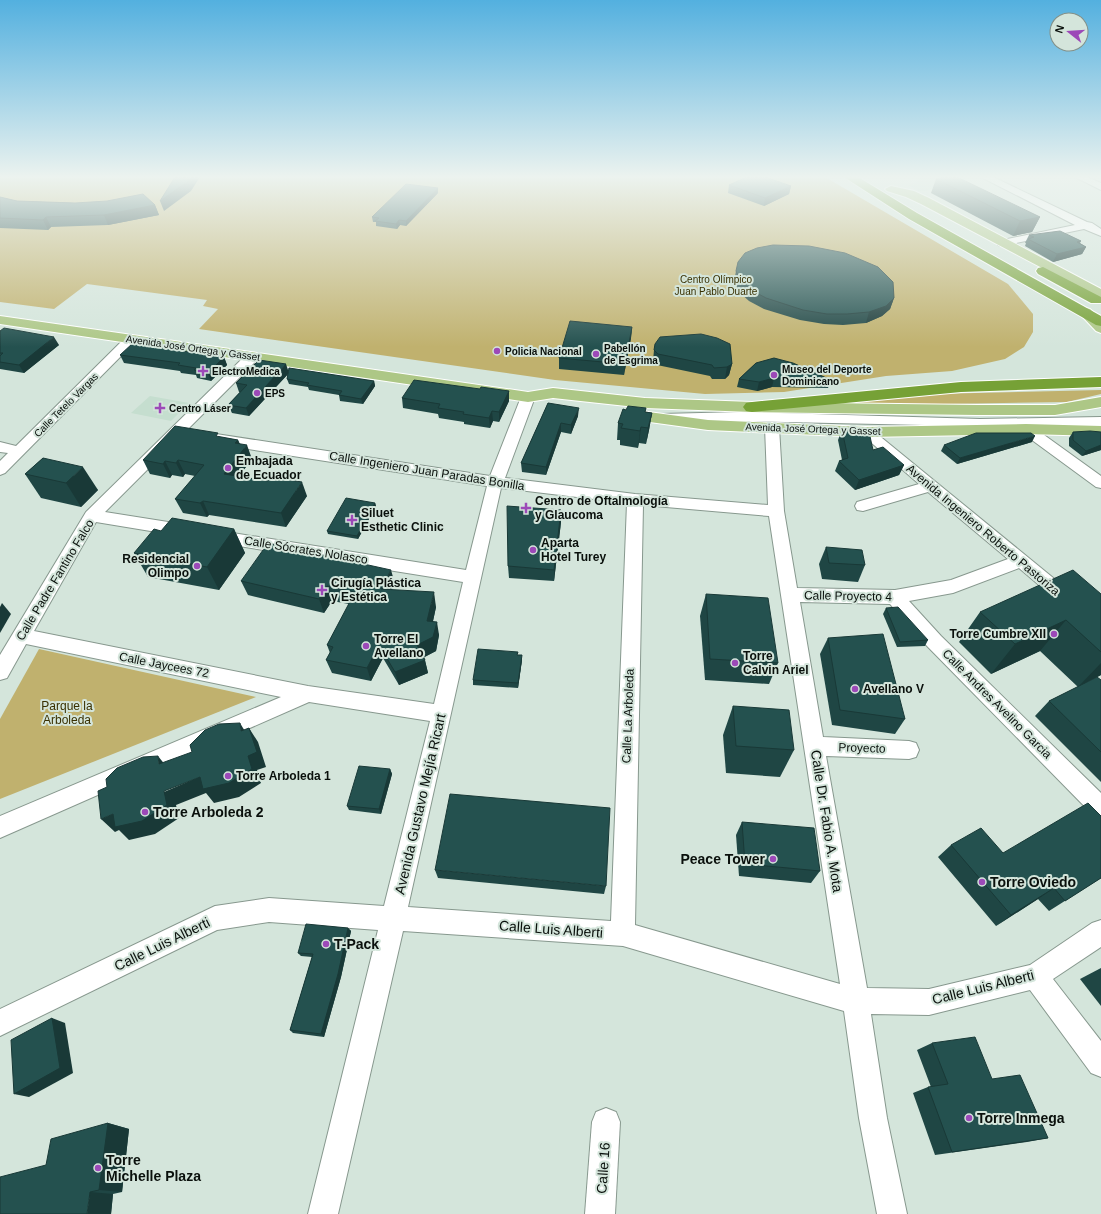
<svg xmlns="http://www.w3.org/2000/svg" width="1101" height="1214" font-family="Helvetica,sans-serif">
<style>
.built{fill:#c5decf}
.green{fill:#c0b16e}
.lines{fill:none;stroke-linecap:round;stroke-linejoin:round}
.minor-casing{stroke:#87988e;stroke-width:2}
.major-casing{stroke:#fff;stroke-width:2}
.highway-casing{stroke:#fff;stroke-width:2}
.minor{fill:#fff;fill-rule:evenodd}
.major{fill:#adc786;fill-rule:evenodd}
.highway{fill:#76a136;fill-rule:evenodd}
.wall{fill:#1f4644}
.shaded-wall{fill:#193937}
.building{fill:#24514f;stroke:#193937}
.poi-dot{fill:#9c49b8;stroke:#d4e5db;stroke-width:1.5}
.labels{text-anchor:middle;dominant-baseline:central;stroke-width:4;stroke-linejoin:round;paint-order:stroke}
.far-park-label{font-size:10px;fill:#393002;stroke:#d4e5db}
.far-street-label{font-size:10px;fill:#0a100c;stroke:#d4e5db}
.far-poi-label{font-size:10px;font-weight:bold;fill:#0a100c;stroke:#d4e5db;text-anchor:start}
.poi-label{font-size:12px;font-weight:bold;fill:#0a100c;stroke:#d4e5db;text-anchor:start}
.street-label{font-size:12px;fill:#0a100c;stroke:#d4e5db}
.park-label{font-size:12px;fill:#393002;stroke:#d4e5db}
.near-street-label{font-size:14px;fill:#0a100c;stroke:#d4e5db}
.near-poi-label{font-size:14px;font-weight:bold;fill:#0a100c;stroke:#d4e5db;text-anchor:start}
</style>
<rect width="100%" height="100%" fill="#d4e5db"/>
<g class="built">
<polygon points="920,177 937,177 949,182 926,191 919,191 908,185 917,182 916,181 919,179 917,179"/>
<polygon points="150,396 189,403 171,421 131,413"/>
</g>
<g class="green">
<polygon points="0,177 825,177 1008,284 1033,314 1033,332 1024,347 1005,359 952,371 886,376 784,392 705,394 555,380 199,329 218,309 203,306 207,300 87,284 54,309 0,302"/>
<polygon points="1101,390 1101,394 1067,402 825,406 932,394"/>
<polygon points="39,649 256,697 0,799 0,719"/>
</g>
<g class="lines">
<defs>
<g id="minor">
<polygon points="981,177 993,177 1087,222 1092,223 1101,229 1101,236 1084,229 1002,246 998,245 997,243 998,241 1075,225"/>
<polygon points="1075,177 1087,177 1101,183 1101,190"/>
<polygon points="131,335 137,339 135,342 5,473 0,475 0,461 8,453 0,452 0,442 16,446 127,336"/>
<path d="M 252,353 L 258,357 L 257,360 L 105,512 L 187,525 L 193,527 L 195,531 L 193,535 L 187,537 L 96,522 L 34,631 L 308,686 L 434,704 L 463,582 L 214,542 L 208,540 L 206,536 L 208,532 L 214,530 L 466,570 L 487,486 L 216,444 L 211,442 L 209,439 L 211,436 L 216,434 L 490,476 L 521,397 L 523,394 L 533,394 L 535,397 L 505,478 L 635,494 L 768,505 L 765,427 L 767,424 L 777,424 L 779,427 L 784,511 L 797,588 L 895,590 L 951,580 L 1008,559 L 928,492 L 863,511 L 857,510 L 855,506 L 857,502 L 919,484 L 859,432 L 861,429 L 871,429 L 1101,617 L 1101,634 L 1094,632 L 1019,568 L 953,593 L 909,601 L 941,636 L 1101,793 L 1101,818 L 1093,815 L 927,646 L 890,604 L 800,602 L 823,737 L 909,741 L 916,743 L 919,750 L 916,757 L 909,759 L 826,756 L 867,988 L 929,989 L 1030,965 L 1092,923 L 1101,920 L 1101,947 L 1053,979 L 1101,1041 L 1101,1077 L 1091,1073 L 1030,990 L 929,1015 L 871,1014 L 887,1118 L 907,1214 L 877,1214 L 859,1118 L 844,1011 L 623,946 L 403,931 L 338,1214 L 308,1214 L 378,930 L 269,922 L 217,930 L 0,1036 L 0,1009 L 215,906 L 269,898 L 384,906 L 430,721 L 309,702 L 0,838 L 0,816 L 281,697 L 26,644 L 7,678 L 0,680 L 0,655 L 86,512 L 247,354 ZM 501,488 L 627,503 L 611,921 L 408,907 ZM 643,505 L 769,516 L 840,984 L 635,925 Z"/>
<polygon points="741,412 980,419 1101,417 1101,425 1033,427 1101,476 1101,488 1096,487 1021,432 1020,427 741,421 661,422 656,421 654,418 656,415 661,414"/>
<polygon points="606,1108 616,1112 620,1122 615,1214 585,1214 592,1122 596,1112"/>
</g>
<g id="major">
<polygon points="891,186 914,191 929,198 1101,289 1101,299 921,204 906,197 887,191 885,189"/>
<polygon points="1085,308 1090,309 1101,320 1101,333 1096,331 1078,312 1080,309"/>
<polygon points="0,316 528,392 553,388 645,398 752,402 977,405 1055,405 1101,397 1101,407 1055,415 977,415 752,412 645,408 553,398 528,402 0,324"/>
<polygon points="641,411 708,420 866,427 1026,424 1101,426 1101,436 1026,434 866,437 708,430 635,420 632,416 635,412"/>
</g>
<g id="highway">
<polygon points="844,177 858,177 917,213 1101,316 1101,326 1096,325 909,219"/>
<polygon points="1043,267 1101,297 1101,303 1091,303 1038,274 1036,271 1038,268"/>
<polygon points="1101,377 1101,387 961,392 752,412 746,411 743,407 746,403 752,402 961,382"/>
</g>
</defs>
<use href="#minor" class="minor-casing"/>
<use href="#major" class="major-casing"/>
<use href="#highway" class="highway-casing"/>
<use href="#minor" class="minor"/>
<use href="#major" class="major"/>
<use href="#highway" class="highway"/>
</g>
<g class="wall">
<polygon points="936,179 1040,217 1032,232 1013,236 931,193"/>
<polygon points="729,185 791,186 789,194 764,206 728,193"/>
<polygon points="438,193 406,226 400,225 397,229 376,226 376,222 373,222 372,217"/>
<polygon points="0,197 17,201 75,203 155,205 159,215 108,225 51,227 48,230 0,228"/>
<polygon points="1029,235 1081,241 1080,243 1086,247 1082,254 1053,262 1025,246 1026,243 1025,243"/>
<polygon points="736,271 894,298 890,309 882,316 866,323 843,325 824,324 800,320 764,309 749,301 739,292 734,281"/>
<polygon points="632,327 631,338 624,375 559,369 559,358"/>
<polygon points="0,331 59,345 24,373 0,369"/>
<polygon points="654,350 732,364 729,375 725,379 712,379 710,376 657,365 653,361"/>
<polygon points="120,355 224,357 227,365 211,381 197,378 196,375 181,373 180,371 124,363"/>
<polygon points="756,363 831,380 828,388 772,387 757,391 737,387 739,379"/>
<polygon points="288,372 374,381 375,386 363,404 340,401 339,395 309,390 308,387 289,384 287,379 288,374 249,416 232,413 228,405 240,392 239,392 236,383"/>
<polygon points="480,389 509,391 509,401 499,422 493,421 490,428 464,424 464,422 439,418 438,414 403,408 402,398"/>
<polygon points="548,403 578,416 571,434 561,432 546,475 522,472 521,463"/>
<polygon points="645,412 652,413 649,430 646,444 639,443 638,448 620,445 620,440 617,440 618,423"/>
<polygon points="842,430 873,450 904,465 899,475 855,490 835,471 839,461 842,460 838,440"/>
<polygon points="1073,432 1101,432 1101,450 1082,456 1069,446 1069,438"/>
<polygon points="220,437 238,440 240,444 252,459 239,476 307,496 286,527 209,515 207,517 183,513 175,499 195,476 185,474 183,477 172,475 170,478 150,474 143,460"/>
<polygon points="1032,442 957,464 941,451 944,445"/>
<polygon points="43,458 98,490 81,507 41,498 25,474"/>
<polygon points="375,503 376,506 358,539 328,534 327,531"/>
<polygon points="561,510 561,522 554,581 509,578 508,566"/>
<polygon points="234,529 245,553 219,590 148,577 134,553 161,531"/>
<polygon points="826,547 865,565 858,582 822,579 819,564"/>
<polygon points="241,581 395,584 392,590 436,607 433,621 439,635 436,651 424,657 428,673 399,685 383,658 371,681 332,673 326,660 330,653 327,645 349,604 332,601 324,613 248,595"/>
<polygon points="706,594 778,663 769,684 705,680 700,616"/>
<polygon points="1101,594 1101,675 1085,683 1101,680 1101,782 1035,716 1049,701 1078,687 1040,651 991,674 959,642 980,612"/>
<polygon points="886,608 928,640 925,646 897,647 883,614"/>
<polygon points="828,638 905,719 895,734 832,725 820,654"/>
<polygon points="518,655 522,660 518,688 473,685 473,680"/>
<polygon points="733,706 794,750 780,777 726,773 723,735"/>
<polygon points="390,769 392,774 381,814 349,810 347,806"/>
<polygon points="742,822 820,871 811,883 739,876 736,835"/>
<polygon points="951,845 1003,853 1101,878 1049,911 1038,899 996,926 938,857"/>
<polygon points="435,870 606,886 604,894 438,878"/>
<polygon points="348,928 351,931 341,977 324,1037 293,1033 290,1030 312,957 301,956 298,953"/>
<polygon points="1101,968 1101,1006 1080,979"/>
<polygon points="932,1043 992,1079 1048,1138 1027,1142 935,1155 913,1093 928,1087 931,1087 917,1050"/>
<polygon points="108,1123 129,1129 122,1192 113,1194 111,1214 46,1165"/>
</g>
<g class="shaded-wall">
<polygon points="190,177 200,177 191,191 164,211 160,201"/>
<polygon points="791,186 789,194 764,206 765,198"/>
<polygon points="438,188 438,193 406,226 406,221"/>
<polygon points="155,205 159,215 108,225 104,215"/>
<polygon points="46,217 51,227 48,230 43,220"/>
<polygon points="1040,217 1032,232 1013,236 1020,221"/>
<polygon points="399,220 400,225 397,229 396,224"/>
<polygon points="1086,247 1082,254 1053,262 1057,254"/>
<polygon points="894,298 890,309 882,316 866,323 869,312"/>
<polygon points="632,327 631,338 624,375 625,364"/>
<polygon points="54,337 59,345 24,373 19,365"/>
<polygon points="224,357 227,365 211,381 208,373"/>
<polygon points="286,364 289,373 249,416 246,408"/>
<polygon points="732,364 729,375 725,379 727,367"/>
<polygon points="774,378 772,387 757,391 759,382"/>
<polygon points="374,381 375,386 363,404 361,399"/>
<polygon points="509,391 509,401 499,422 499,412"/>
<polygon points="579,408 578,416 571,434 571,425"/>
<polygon points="492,411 493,421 490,428 489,418"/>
<polygon points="652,413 649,430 646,444 648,428"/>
<polygon points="561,423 561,432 546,475 546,467"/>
<polygon points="641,427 639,443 638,448 640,431"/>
<polygon points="1035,436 1032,442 957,464 960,458"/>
<polygon points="238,440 242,451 247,445 252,459 230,488 224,474 235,443"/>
<polygon points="1101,445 1101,450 1082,456 1086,451"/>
<polygon points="178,460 185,474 183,477 176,463"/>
<polygon points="165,461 172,475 170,478 163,464"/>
<polygon points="904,465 899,475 855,490 859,480"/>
<polygon points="83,467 98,490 81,507 66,483"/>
<polygon points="302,482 307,496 286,527 281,513"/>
<polygon points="203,501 209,515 207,517 200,503"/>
<polygon points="375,503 376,506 358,539 357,536"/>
<polygon points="561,510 561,522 554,581 554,570"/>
<polygon points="234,529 245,553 219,590 207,567"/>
<polygon points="391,570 395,584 385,603 381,589"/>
<polygon points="327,586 332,601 324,613 319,599"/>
<polygon points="434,592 436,607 430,635 427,621"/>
<polygon points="2,603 11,614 0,633 0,607"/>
<polygon points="1066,620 1040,651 991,674 1015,644"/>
<polygon points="437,622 439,635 436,651 421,659 417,645"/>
<polygon points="379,645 383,658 371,681 367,668"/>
<polygon points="522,655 522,660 518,688 518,683"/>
<polygon points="425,660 428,673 399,685 395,672"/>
<polygon points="1101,663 1101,675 1078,687"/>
<polygon points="240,723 249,738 241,731"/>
<polygon points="249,728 258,742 266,767 257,770 261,783 239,797 214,803 206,793 176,805 179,818 155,834 129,840 119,830 115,832 101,819 248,756"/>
<polygon points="158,756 170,771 159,764"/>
<polygon points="390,769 392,774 381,814 379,809"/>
<polygon points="1054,888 1038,899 996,926 1011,915"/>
<polygon points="348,928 351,931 341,977 324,1037 321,1034"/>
<polygon points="52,1018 65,1023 73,1073 29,1097 14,1094"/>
<polygon points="108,1123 129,1129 122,1192 99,1190"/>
<polygon points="90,1192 113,1194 111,1214 87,1214"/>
</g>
<g class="building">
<polygon points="175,177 190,177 187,182 160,201"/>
<polygon points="747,177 765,177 791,186 765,198 729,185"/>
<polygon points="944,177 957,177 1040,217 1020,221 936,179"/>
<polygon points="406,184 438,188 406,221 399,220 396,224 375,221 379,218 372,217"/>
<polygon points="143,194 155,205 104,215 46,217 43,220 0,218 0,197 17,201 75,203 107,201"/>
<polygon points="1060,231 1081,241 1077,242 1086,247 1057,254 1028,239 1034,237 1029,235"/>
<polygon points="773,245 809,246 845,253 878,267 893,282 894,298 886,306 869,312 847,314 827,314 803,310 766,298 751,290 741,281 736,271 738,262 745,253 757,248"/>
<polygon points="570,321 632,327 625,364 559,358"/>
<polygon points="4,328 54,337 19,365 0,362 0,356 3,353 0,353 0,331"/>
<polygon points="701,334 717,338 730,344 732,364 727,367 714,368 712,365 658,354 654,350 655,344 660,337"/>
<polygon points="133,343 224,357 208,373 194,370 196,368 178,365 180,363 120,355"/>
<polygon points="774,358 793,363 831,380 774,378 759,382 739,379 756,363"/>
<polygon points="259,360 286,364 246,408 228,405 247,385 236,383"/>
<polygon points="289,368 374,381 361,399 339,395 342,391 307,385 309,383 287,379"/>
<polygon points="414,380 480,389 481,387 509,391 499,412 492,411 489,418 463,414 464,412 438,408 440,404 402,398"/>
<polygon points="548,403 579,408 571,425 561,423 546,467 521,463"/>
<polygon points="628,406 646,408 645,412 652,413 648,428 641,427 640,431 621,428 623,424 618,423 623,409 626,410"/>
<polygon points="175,426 218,433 216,436 238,440 235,443 247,445 224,474 268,481 271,477 302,482 281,513 203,501 200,503 175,499 204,465 178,460 176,463 165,461 163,464 143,460"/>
<polygon points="842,430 869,432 873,450 883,447 904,465 859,480 839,461 848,458"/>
<polygon points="1090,431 1101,432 1101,445 1086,451 1073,440 1073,432"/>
<polygon points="976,433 1031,433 1035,436 960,458 944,445"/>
<polygon points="43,458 83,467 66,483 25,474"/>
<polygon points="346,498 375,503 357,536 327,531"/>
<polygon points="507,506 561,510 554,570 508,566"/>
<polygon points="172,518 234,529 207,567 134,553 154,529 161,531"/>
<polygon points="268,543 391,570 381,589 434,592 427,621 437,622 433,637 417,645 425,660 395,672 379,645 367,668 326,660 333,647 327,645 355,592 327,586 319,599 241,581"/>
<polygon points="826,547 862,550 865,565 829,563"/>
<polygon points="1073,570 1101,594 1101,652 1066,620 1015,644 980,612"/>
<polygon points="706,594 768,598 778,663 710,659"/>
<polygon points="898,607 928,640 900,642 886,608"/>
<polygon points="883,634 905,719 840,710 828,638"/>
<polygon points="478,649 518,652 517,655 522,655 518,683 473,680"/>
<polygon points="1097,677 1101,680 1101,752 1049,701"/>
<polygon points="733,706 789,710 794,750 736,746"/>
<polygon points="240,723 241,731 249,728 257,752 248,756 252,769 229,783 203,789 200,777 164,791 167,805 142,821 115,827 113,814 101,819 98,791 107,787 106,779 117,768 143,757 158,756 159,764 192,752 190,745 205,730 219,724"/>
<polygon points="359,766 390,769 379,809 347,806"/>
<polygon points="450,794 610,808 606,886 435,870"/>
<polygon points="1088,803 1101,816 1101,878 1065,901 1054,888 1011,915 951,845 981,828 1003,853"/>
<polygon points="742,822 814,828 820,871 745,864"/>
<polygon points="306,924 348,928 338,974 321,1034 290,1030 313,954 298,953"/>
<polygon points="52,1018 60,1068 14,1094 11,1040"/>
<polygon points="975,1037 992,1079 1020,1075 1048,1138 952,1152 928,1087 948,1084 932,1043"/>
<polygon points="108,1123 99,1190 90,1192 87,1214 0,1214 0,1177 46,1165 51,1139"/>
</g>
<linearGradient id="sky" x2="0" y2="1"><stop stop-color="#53b0df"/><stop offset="0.51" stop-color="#ecf3ef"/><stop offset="1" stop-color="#ecf3ef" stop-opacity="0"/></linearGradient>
<rect width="1101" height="347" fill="url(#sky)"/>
<g class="poi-dot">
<circle cx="497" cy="351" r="4"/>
<circle cx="596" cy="354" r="4"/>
<path d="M201 365h4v4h4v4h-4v4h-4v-4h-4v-4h4z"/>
<circle cx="774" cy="375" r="4"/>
<circle cx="257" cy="393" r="4"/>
<path d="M158 402h4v4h4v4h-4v4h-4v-4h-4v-4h4z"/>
<circle cx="228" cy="468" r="4"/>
<path d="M524 502h4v4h4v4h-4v4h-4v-4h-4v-4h4z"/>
<path d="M350 514h4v4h4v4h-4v4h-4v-4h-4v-4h4z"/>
<circle cx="533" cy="550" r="4"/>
<circle cx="197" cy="566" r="4"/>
<path d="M320 584h4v4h4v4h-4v4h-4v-4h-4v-4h4z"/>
<circle cx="1054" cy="634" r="4"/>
<circle cx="366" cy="646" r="4"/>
<circle cx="735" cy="663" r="4"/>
<circle cx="855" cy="689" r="4"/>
<circle cx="228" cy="776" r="4"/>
<circle cx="145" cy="812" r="4"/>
<circle cx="773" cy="859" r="4"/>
<circle cx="982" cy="882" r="4"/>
<circle cx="326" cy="944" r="4"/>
<circle cx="969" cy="1118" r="4"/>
<circle cx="98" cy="1168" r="4"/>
</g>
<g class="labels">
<g class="far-park-label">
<text x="716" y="279">Centro Olímpico<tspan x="716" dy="12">Juan Pablo Duarte</tspan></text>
</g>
<g class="far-street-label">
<text transform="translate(193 348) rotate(8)">Avenida José Ortega y Gasset</text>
<text transform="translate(66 405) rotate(-45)">Calle Tetelo Vargas</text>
<text transform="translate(813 429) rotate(2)">Avenida José Ortega y Gasset</text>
</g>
<g class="far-poi-label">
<text x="604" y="348">Pabellón<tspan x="604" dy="12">de Esgrima</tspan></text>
<text x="505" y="351">Policia Nacional</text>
<text x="782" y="369">Museo del Deporte<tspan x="782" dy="12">Dominicano</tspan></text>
<text x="212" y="371">ElectroMedica</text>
<text x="265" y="393">EPS</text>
<text x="169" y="408">Centro Láser</text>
</g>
<g class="poi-label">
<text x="236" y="461">Embajada<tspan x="236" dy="14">de Ecuador</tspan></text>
<text x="535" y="501">Centro de Oftalmología<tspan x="535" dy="14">y Glaucoma</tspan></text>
<text x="361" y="513">Siluet<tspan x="361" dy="14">Esthetic Clinic</tspan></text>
<text x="541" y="543">Aparta<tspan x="541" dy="14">Hotel Turey</tspan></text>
<text x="189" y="559" text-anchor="end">Residencial<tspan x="189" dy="14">Olimpo</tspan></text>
<text x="331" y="583">Cirugía Plástica<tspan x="331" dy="14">y Estética</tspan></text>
<text x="1046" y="634" text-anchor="end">Torre Cumbre XII</text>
<text x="374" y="639">Torre El<tspan x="374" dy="14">Avellano</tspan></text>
<text x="743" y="656">Torre<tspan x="743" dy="14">Calvin Ariel</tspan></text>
<text x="863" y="689">Avellano V</text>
<text x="236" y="776">Torre Arboleda 1</text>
</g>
<g class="street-label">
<text transform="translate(427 471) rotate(9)">Calle Ingeniero Juan Paradas Bonilla</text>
<text transform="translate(983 530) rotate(40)">Avenida Ingeniero Roberto Pastoriza</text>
<text transform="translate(306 550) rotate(9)">Calle Sócrates Nolasco</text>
<text transform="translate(55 580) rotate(-59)">Calle Padre Fantino Falco</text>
<text transform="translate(848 596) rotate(1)">Calle Proyecto 4</text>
<text transform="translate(164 665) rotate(11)">Calle Jaycees 72</text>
<text transform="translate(997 704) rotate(45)">Calle Andres Avelino Garcia</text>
<text transform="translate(628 716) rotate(-88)">Calle La Arboleda</text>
<text transform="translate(862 748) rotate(2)">Proyecto</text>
</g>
<g class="park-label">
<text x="67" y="706">Parque la<tspan x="67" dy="14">Arboleda</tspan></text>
</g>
<g class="near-street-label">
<text transform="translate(420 804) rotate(-77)">Avenida Gustavo Mejía Ricart</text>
<text transform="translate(827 821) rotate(81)">Calle Dr. Fabio A. Mota</text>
<text transform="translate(551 929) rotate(4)">Calle Luis Alberti</text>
<text transform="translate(162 944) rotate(-26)">Calle Luis Alberti</text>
<text transform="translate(983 987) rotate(-14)">Calle Luis Alberti</text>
<text transform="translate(603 1168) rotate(-86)">Calle 16</text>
</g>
<g class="near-poi-label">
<text x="153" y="812">Torre Arboleda 2</text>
<text x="765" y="859" text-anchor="end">Peace Tower</text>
<text x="990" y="882">Torre Oviedo</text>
<text x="334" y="944">T-Pack</text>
<text x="977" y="1118">Torre Inmega</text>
<text x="106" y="1160">Torre<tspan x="106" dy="16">Michelle Plaza</tspan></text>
</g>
</g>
<g transform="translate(1069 32) rotate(287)"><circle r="19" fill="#d4e5db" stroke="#839088"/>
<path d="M0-3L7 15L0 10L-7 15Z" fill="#9c49b8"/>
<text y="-6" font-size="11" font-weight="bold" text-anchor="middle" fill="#0a100c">N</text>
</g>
</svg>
